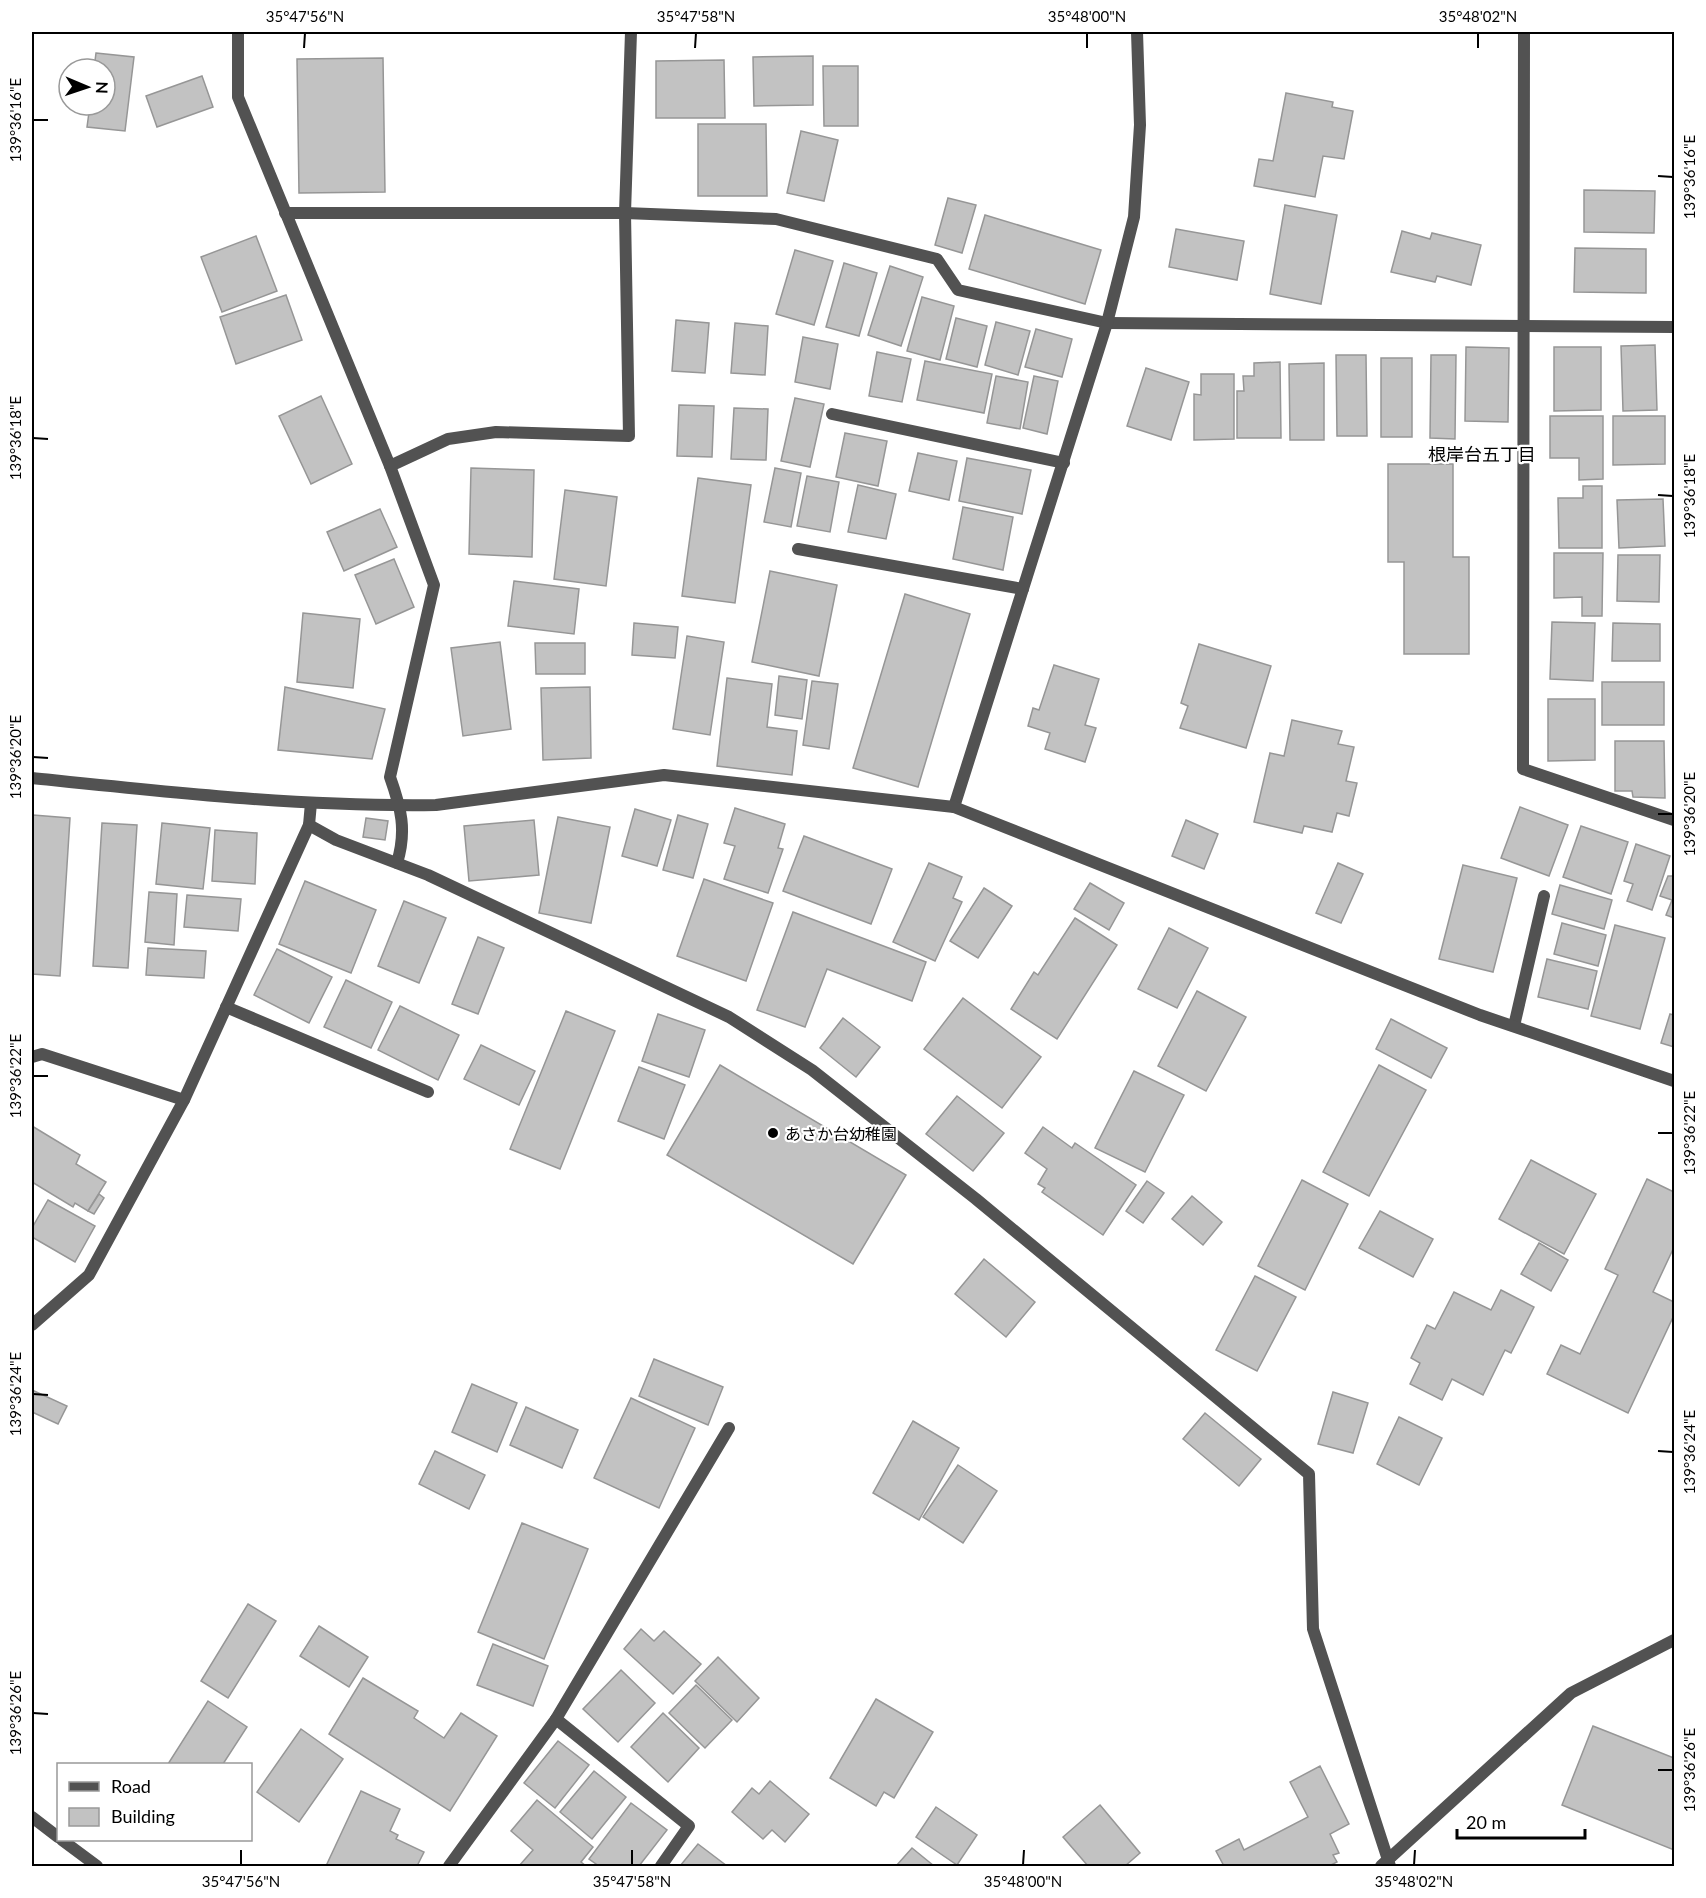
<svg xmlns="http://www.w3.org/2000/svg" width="1706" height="1898" font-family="Lato,'Noto Sans JP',sans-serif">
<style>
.building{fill:#c2c2c2;stroke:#969696;stroke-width:1.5}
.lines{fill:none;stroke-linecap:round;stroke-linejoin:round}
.service{stroke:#525252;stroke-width:12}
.minor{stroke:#525252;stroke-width:12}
.tertiary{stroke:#525252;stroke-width:12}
.ticks{fill:none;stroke:#000;stroke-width:2}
.poi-dot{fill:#000;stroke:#fff;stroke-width:2}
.labels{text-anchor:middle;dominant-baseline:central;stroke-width:4.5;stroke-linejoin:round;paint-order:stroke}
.poi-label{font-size:16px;fill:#000;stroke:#fff;text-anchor:start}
.neighbourhood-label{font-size:18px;fill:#000;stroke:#fff}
.neatline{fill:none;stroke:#000;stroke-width:2}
.ticks-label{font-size:15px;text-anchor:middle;fill:#000}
</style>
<rect width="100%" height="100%" fill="#fff"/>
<g class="building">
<polygon points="96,53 134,57 125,131 87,127 90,105 105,105 105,69 94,69"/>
<polygon points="813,56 813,105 754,106 753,57"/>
<polygon points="383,58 385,192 299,193 297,59"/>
<polygon points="724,60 725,118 656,118 656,61"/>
<polygon points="823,66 858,66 858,126 824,126"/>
<polygon points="202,76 213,107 157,127 146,96"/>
<polygon points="1286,93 1333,102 1332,107 1353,111 1344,159 1323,156 1315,197 1254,186 1259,159 1273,161"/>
<polygon points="698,124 766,124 767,196 698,196"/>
<polygon points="801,131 838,140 824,201 787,193"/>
<polygon points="1584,190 1655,191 1654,233 1584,232"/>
<polygon points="948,198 976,205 962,253 935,245"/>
<polygon points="1285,205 1337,215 1321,304 1270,294"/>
<polygon points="985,215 1101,250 1085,304 969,269"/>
<polygon points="1176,229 1244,241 1237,280 1169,267"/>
<polygon points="1402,231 1430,239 1432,233 1481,245 1471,285 1437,276 1435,282 1391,272"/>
<polygon points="256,236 277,291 222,312 201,257"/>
<polygon points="1575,248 1646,249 1646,293 1574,292"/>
<polygon points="795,250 833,261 814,325 776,314"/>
<polygon points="844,263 877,273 859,336 826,327"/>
<polygon points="890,266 923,277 901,346 868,335"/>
<polygon points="286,295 302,340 236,364 220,317"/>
<polygon points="922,297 954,306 940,360 907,351"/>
<polygon points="956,318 987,326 977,367 946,359"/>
<polygon points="676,320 709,323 705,373 672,371"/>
<polygon points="996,322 1030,331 1018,375 985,365"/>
<polygon points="735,323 768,326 765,375 731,373"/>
<polygon points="1036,329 1072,339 1062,377 1025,367"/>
<polygon points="803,337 838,344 830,389 795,382"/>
<polygon points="1655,345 1657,410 1623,411 1621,346"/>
<polygon points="1466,347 1509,348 1508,422 1465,421"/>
<polygon points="1554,347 1601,347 1601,410 1554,411"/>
<polygon points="877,352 911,359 902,402 869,396"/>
<polygon points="1336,355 1366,355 1367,436 1337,436"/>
<polygon points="1431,355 1456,355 1455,439 1430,438"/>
<rect x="1381" y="358" width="31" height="79"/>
<polygon points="925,361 992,374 984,413 917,400"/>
<polygon points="1280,362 1281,438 1237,438 1237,391 1244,391 1243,376 1254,376 1254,363"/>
<polygon points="1324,363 1324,440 1290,440 1289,364"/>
<polygon points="1146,368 1189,382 1171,440 1127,426"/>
<polygon points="1201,374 1234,374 1234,439 1194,440 1194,394 1201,395"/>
<polygon points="996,376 1028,382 1020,429 987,423"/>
<polygon points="1034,376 1058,381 1047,434 1023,428"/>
<polygon points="321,396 352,464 311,484 279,416"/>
<polygon points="795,398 824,404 810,467 781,461"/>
<polygon points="679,405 714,406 712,457 677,456"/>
<polygon points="734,408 768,409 766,460 731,459"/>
<polygon points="1550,416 1603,416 1603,479 1579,480 1579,458 1550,458"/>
<polygon points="1613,416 1665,416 1665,464 1613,465"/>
<polygon points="845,433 887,441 878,486 836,477"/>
<polygon points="918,453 957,461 949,500 909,491"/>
<polygon points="967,458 1031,470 1022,514 959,501"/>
<polygon points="1388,464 1453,464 1453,557 1469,557 1469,654 1404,654 1404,562 1388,562"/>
<polygon points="471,468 534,470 532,557 469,554"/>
<polygon points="775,468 801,473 791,527 764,522"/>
<polygon points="807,476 839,482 830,532 797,526"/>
<polygon points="698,478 751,485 735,603 682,596"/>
<polygon points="858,485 896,494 886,539 848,532"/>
<polygon points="1583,486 1602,486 1602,548 1559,548 1558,498 1583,498"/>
<polygon points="565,490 617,497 606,586 554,579"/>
<polygon points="1663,499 1665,546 1619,548 1617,500"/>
<polygon points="963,507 1013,517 1003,570 953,559"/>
<polygon points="380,509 397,547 344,571 327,532"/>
<polygon points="1554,553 1603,553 1602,616 1582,616 1582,597 1554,598"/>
<polygon points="1618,555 1660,555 1659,602 1617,601"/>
<polygon points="394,559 414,607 376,624 355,575"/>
<polygon points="770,571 837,585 819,676 752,662"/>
<polygon points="514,581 579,589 574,634 508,626"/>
<polygon points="905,594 970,614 918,787 853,768"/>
<polygon points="303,613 360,619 353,688 297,682"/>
<polygon points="1552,622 1595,623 1593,681 1550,679"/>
<polygon points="634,623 678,627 675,658 632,655"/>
<polygon points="1613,623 1660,624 1660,661 1612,661"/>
<polygon points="687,636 724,642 710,735 673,729"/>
<polygon points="500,642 511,729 463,736 451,648"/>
<polygon points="535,643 585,643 585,674 536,674"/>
<polygon points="1199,644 1271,666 1246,748 1180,728 1188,706 1181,703"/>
<polygon points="1054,665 1099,679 1085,725 1096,728 1085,762 1045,749 1050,733 1028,726 1033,708 1039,710"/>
<polygon points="779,676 807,680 802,719 775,715"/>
<polygon points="727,678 772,684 767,727 797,731 792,775 717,766"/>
<polygon points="812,681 838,684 829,749 803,745"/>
<rect x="1602" y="682" width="62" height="43"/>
<polygon points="285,687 385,709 372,759 278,750"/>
<polygon points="590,687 591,758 543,760 541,688"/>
<polygon points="1548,699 1595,699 1595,760 1548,761"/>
<polygon points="1292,720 1342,731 1338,744 1354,747 1346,781 1357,783 1349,816 1337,813 1332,832 1304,826 1302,833 1254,822 1270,753 1284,756"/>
<polygon points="1615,741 1664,741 1665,798 1633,797 1632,791 1615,791"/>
<polygon points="1520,807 1568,825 1549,876 1501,858"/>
<polygon points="735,808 785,824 778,848 783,849 768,893 724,879 735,846 724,843"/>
<polygon points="635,809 671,820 657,866 622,856"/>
<polygon points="33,815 70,818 60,976 32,974"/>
<polygon points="678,815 708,824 693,878 663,870"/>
<polygon points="558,817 610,827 591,923 539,913"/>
<polygon points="366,818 388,821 385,840 363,837"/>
<polygon points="534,820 539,875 469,881 464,826"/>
<polygon points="1186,820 1218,834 1204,869 1172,856"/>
<polygon points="102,823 137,825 128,968 93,966"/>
<polygon points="162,823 210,828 203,889 156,884"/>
<polygon points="1581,826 1628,842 1611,894 1563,877"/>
<polygon points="215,830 257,833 255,884 212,881"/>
<polygon points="804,836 892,869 871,924 783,891"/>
<polygon points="1636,844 1670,856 1652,910 1627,901 1633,884 1624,881"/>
<polygon points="929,863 962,877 953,898 962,902 935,961 893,942"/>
<polygon points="1338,863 1363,874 1341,923 1316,913"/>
<polygon points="1463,865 1517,878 1493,972 1439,959"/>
<polygon points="1668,876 1674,876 1674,918 1666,915 1672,900 1660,896"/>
<polygon points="704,879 773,903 746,981 677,956"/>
<polygon points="305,881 376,910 351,973 279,944"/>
<polygon points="1090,883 1124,903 1109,930 1074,909"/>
<polygon points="1560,885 1612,900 1604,929 1552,914"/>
<polygon points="984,888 1012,906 978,958 950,941"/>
<polygon points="149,892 177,894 174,945 145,942"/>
<polygon points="187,895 241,899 238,931 184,927"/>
<polygon points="404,901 446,918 419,983 378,966"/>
<polygon points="793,912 926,962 912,1001 827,969 805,1027 757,1010"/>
<polygon points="1075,918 1117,945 1057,1039 1011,1009 1034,972 1038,975"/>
<polygon points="1562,923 1606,935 1598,966 1554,954"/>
<polygon points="1615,925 1665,938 1640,1029 1591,1016"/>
<polygon points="1169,928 1208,948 1177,1008 1138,989"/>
<polygon points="478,937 504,948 478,1014 452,1004"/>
<polygon points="148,948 206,951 204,978 146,975"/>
<polygon points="277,949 332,977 309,1023 254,995"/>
<polygon points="1547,959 1597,971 1588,1009 1538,997"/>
<polygon points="346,980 392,1002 371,1048 324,1027"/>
<polygon points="1197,991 1246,1017 1206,1091 1158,1066"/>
<polygon points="963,998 1041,1057 1002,1108 924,1049"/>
<polygon points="400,1006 459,1035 438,1080 378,1050"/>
<polygon points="566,1011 615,1031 560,1169 510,1149"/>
<polygon points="658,1014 705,1030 689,1077 642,1061"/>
<polygon points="1670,1014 1674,1015 1674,1047 1661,1043"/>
<polygon points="843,1018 880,1047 856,1077 820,1048"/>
<polygon points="1391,1019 1447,1048 1431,1078 1376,1049"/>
<polygon points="481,1045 535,1071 519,1105 464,1079"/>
<polygon points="720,1065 906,1175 853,1264 667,1155"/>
<polygon points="1379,1065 1426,1090 1369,1196 1323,1172"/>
<polygon points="639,1067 685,1085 664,1139 618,1121"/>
<polygon points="1134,1071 1184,1095 1145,1172 1095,1148"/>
<polygon points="957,1096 1004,1133 973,1171 926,1134"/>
<polygon points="32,1126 80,1155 76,1164 106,1182 88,1211 75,1203 73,1207 32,1182"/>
<polygon points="1043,1127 1072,1148 1075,1143 1136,1185 1103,1235 1042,1192 1045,1188 1038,1184 1047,1169 1025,1153"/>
<polygon points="1531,1160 1596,1194 1564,1254 1499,1219"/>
<polygon points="1647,1179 1674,1192 1674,1247 1653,1292 1674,1302 1674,1315 1628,1413 1547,1374 1561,1345 1580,1354 1618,1275 1605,1269"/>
<polygon points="1302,1180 1348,1204 1305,1290 1258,1266"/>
<polygon points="1147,1181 1164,1193 1143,1223 1126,1211"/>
<polygon points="99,1194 104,1198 94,1214 88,1211"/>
<polygon points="1192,1196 1222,1222 1203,1245 1172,1219"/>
<polygon points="48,1200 95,1226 75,1262 32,1237 32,1228"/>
<polygon points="1380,1211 1433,1239 1413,1277 1359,1248"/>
<polygon points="1539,1243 1568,1260 1551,1291 1521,1274"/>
<polygon points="984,1259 1035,1302 1006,1337 955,1294"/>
<polygon points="1255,1276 1296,1297 1257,1371 1216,1350"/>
<polygon points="1501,1290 1534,1307 1511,1353 1505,1350 1483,1395 1452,1379 1442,1400 1410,1384 1420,1363 1411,1358 1427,1325 1435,1329 1454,1292 1491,1310"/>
<polygon points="654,1359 723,1387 708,1425 639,1396"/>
<polygon points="472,1384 517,1403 497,1452 452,1432"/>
<polygon points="32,1390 67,1406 58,1424 32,1412"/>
<polygon points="1333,1392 1368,1403 1353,1453 1318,1444"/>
<polygon points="631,1398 695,1428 659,1508 594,1478"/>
<polygon points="526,1407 578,1430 562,1468 510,1445"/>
<polygon points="1205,1413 1261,1459 1239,1486 1183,1439"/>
<polygon points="1399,1417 1442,1438 1419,1485 1377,1464"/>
<polygon points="913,1421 959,1448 919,1520 873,1493"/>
<polygon points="435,1451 485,1475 469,1509 419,1484"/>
<polygon points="958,1465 997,1491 963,1543 923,1517"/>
<polygon points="522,1523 588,1549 544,1659 478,1632"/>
<polygon points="248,1604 276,1621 228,1698 201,1681"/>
<polygon points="319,1626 368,1657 349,1687 300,1656"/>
<polygon points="641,1629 654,1641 664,1631 701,1664 673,1694 624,1649"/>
<polygon points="493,1644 548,1666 533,1706 477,1685"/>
<polygon points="718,1657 759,1698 737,1722 695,1681"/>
<polygon points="621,1670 655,1703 618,1742 583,1709"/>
<polygon points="363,1678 418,1711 414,1718 444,1738 461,1713 497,1736 450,1811 329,1734"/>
<polygon points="696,1685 732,1720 705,1748 669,1713"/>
<polygon points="876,1699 933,1732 894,1798 884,1792 876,1806 830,1778"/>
<polygon points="208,1701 247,1727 223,1764 168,1764"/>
<polygon points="663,1713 699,1748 668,1782 631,1747"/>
<polygon points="1593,1726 1674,1758 1674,1850 1562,1805"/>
<polygon points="301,1729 343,1759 299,1822 257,1792"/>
<polygon points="558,1741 589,1765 555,1808 524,1783"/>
<polygon points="1320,1766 1349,1824 1330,1834 1339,1853 1333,1855 1337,1862 1329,1866 1224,1866 1216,1851 1239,1839 1244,1850 1308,1817 1290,1782"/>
<polygon points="594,1771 626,1797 592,1839 560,1812"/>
<polygon points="770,1781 809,1814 785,1842 772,1830 763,1839 732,1812 752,1788 759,1794"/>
<polygon points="361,1791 400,1809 390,1831 398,1835 396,1839 424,1852 417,1866 326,1866"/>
<polygon points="537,1800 593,1847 581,1862 586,1866 519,1866 533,1850 511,1831"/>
<polygon points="631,1803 667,1830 639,1866 599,1866 589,1859"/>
<polygon points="1100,1805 1140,1853 1125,1866 1088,1866 1063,1837"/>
<polygon points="936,1807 977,1835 957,1865 916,1837"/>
<polygon points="698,1844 727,1866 680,1866"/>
<polygon points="912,1848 934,1866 896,1866"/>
</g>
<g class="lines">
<g class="service">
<polyline points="625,213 776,219 937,259 958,290 1107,323"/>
<polyline points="832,414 1064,463"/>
<polyline points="798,549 1023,589"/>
<polyline points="226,1007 428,1092"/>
<polyline points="1514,1026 1544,896"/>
<polyline points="556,1719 689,1826 661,1866"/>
</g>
<g class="minor">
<path d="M 238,32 L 238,97 L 390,466 L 434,585 L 390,777 C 401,808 407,830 397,863"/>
<polyline points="1524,32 1523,769 1674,820"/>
<polyline points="285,213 625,213"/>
<polyline points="1107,323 1674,327"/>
<polyline points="390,466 448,439 496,432 629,436 625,213 631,32"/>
<polyline points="954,807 1107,323 1134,217 1140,125 1137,32"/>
<polyline points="309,825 336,840 428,875 729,1017 812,1070 976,1199 1309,1474 1313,1629 1390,1866"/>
<polyline points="32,1057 42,1054 184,1100"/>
<polyline points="32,1325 89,1275 184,1100 309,825 311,803"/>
<polyline points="32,1817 58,1837"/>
<polyline points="62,1840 97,1866"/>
<polyline points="449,1866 556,1719 729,1428"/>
<polyline points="1381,1866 1571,1693 1674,1640"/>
</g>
<path class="tertiary" d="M 32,778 C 166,792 300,807 436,805 L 664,775 L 954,807 L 1480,1015 L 1674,1081"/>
</g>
<path class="ticks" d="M 304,48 L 305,33M 695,48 L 696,33M 1087,48 L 1087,33M 1478,48 L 1478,33M 33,120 L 48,120M 1658,176 L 1673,177M 33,438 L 48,439M 1658,495 L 1673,496M 33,757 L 48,758M 1658,814 L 1673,814M 33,1076 L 48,1076M 1658,1133 L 1673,1133M 33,1394 L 48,1395M 1658,1451 L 1673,1452M 33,1713 L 48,1714M 1658,1770 L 1673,1770M 241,1865 L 241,1850M 632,1865 L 632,1850M 1023,1865 L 1024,1850M 1414,1865 L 1415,1850"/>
<circle class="poi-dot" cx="773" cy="1133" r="6"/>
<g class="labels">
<g class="poi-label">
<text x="785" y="1133">あさか台幼稚園</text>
</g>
<g class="neighbourhood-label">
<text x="1482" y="454">根岸台五丁目</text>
</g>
</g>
<rect width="1706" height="1898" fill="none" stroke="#ffffff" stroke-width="66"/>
<rect x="57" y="1763" width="195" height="78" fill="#ffffff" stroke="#999999" stroke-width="1.5"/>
<rect x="69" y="1782" width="30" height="9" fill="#525252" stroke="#999999" stroke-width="1.5"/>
<text x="111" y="1793" font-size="18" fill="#000000">Road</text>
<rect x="69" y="1808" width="30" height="18" fill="#c2c2c2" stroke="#999999" stroke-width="1.5"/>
<text x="111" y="1823" font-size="18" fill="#000000">Building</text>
<g transform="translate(87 87) rotate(92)"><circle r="28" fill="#ffffff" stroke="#999999" stroke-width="1.5"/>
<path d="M0-4.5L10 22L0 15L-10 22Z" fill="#000000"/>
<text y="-9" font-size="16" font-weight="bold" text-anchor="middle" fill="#000000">N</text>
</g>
<path d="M1457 1829v9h128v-9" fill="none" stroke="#000000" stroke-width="3"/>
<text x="1466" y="1829" font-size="18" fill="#000000" stroke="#ffffff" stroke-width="4.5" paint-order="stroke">20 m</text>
<rect x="33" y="33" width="1640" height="1832" class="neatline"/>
<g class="ticks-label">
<text x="305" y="22">35°47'56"N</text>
<text x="696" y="22">35°47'58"N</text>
<text x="1087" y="22">35°48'00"N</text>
<text x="1478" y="22">35°48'02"N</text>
<text transform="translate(16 120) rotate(-90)" y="5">139°36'16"E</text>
<text transform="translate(1690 177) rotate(-90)" y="5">139°36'16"E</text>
<text transform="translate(16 438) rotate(-90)" y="5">139°36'18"E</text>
<text transform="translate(1690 496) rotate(-90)" y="5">139°36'18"E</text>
<text transform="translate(16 757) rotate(-90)" y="5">139°36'20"E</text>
<text transform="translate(1690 814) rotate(-90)" y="5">139°36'20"E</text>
<text transform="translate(16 1076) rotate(-90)" y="5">139°36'22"E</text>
<text transform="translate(1690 1133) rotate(-90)" y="5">139°36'22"E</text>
<text transform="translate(16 1394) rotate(-90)" y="5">139°36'24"E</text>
<text transform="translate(1690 1452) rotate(-90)" y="5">139°36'24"E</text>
<text transform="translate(16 1713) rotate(-90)" y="5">139°36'26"E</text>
<text transform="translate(1690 1770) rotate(-90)" y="5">139°36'26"E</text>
<text x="241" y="1887">35°47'56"N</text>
<text x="632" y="1887">35°47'58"N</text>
<text x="1023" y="1887">35°48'00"N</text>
<text x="1414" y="1887">35°48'02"N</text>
</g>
</svg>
